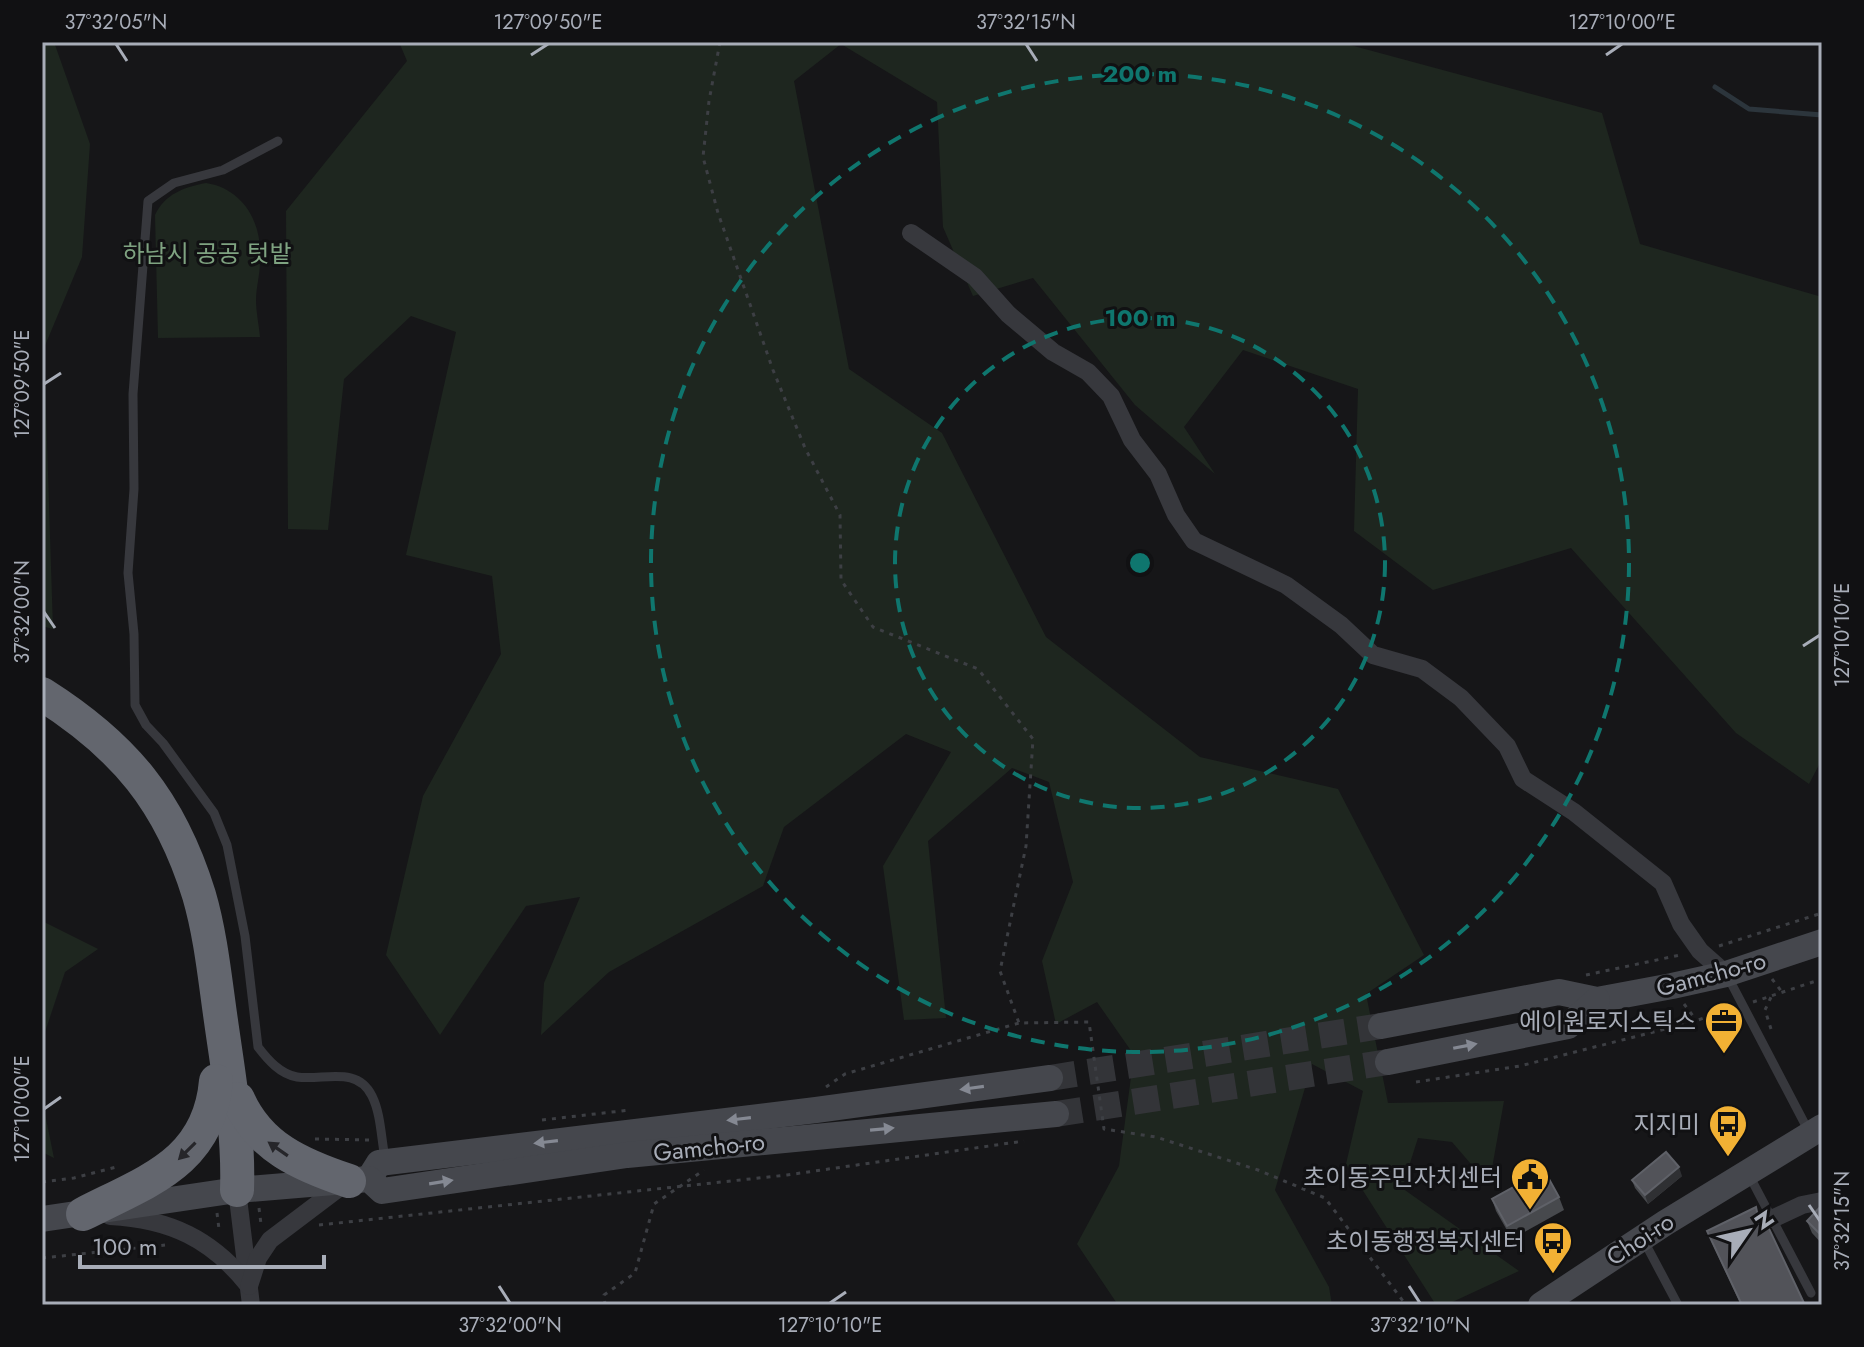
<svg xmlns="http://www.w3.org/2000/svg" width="1864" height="1347" font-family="Jost,'Noto Sans KR',sans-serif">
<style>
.green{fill:#1e261f}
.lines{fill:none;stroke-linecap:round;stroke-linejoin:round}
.stream{stroke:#2c353c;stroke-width:5}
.secondary-tunnel{stroke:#333438;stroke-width:26;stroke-dasharray:26 13;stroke-linecap:butt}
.path{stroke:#3d3f44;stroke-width:3;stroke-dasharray:4 6;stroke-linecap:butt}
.lane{stroke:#37383d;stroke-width:9}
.street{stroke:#37383d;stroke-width:18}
.secondary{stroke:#45474d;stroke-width:26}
.highway{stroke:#63666e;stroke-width:34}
.wall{fill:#47494d}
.shaded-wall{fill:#2f3033}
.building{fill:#525359;stroke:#5f6168;stroke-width:2}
.oneway{fill:#858993}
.oneway2{fill:#26262a}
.ticks{fill:none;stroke:#a8adb8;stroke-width:3}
.ring{fill:none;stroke:#0f766e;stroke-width:4;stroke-dasharray:14 10}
.labels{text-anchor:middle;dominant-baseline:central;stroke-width:6;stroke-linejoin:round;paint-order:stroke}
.park-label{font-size:24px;fill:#7fa381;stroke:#111113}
.street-label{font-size:24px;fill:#a8adb8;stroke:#111113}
.poi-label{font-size:24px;fill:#a8adb8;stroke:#111113;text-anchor:end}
.centre{fill:#0f766e;stroke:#111113;stroke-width:4}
.ring-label{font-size:24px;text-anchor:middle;font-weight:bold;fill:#0f766e;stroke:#111113;stroke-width:6;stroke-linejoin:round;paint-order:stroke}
.neatline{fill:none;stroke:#a8adb8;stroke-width:3}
.ticks-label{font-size:20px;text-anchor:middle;fill:#a8adb8}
</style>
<rect width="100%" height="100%" fill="#161618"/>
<g class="green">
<polygon points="42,42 54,42 90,144 82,257 44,348 53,629 42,626"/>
<polygon points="399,42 1339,42 1602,113 1640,244 1822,297 1822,523 1819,526 1822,534 1822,759 1809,784 1736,733 1571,548 1433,590 1354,531 1358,389 1243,350 1184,427 1215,474 1135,405 1033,278 973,296 943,227 937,102 841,44 794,81 849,369 942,433 1046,637 1200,757 1338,789 1424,955 1366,994 1388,1103 1504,1101 1489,1185 1452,1142 1418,1138 1402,1188 1519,1271 1446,1305 1436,1305 1346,1164 1363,1091 1312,1064 1275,1190 1329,1287 1332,1305 1118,1305 1077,1244 1119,1166 1134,1055 1097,1002 1056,1024 1042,961 1073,882 1049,782 1012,768 928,841 946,1018 904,1020 883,866 951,752 906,734 784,827 763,886 609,972 541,1035 544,983 580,897 526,906 440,1035 386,955 423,796 501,654 492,576 406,555 456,332 411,316 344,379 328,530 288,529 286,211 407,61"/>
<path d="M 206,183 C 245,189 263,225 260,262 C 260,275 256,287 256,300 C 256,312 259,325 260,337 L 158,338 L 155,215 C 165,194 184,187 206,183 Z"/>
<polygon points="42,921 98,949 65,972 42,1041"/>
<polygon points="42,1099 54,1158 42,1152"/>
</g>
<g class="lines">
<polyline class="stream" points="1715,87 1749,109 1822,115"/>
<g class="secondary-tunnel">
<polyline points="1050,1078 1381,1026"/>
<polyline points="1056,1114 1388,1062"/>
</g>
<g class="path">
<polyline points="720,42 709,101 703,157 718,213 773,370 805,448 840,515 841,580 873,627 978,669 1033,739 1026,846 1000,971 1019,1023 1089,1022 1104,1129 1156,1137 1258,1170 1325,1198 1406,1305"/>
<polyline points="1719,946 1822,913"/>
<polyline points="1586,975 1680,955"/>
<polyline points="1772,979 1782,992"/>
<polyline points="1753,1002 1822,979"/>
<polyline points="1684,1004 1696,1020"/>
<polyline points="1711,1016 1723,1019 1740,1029"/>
<polyline points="1771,1029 1765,1010 1772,995"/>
<polyline points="1416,1082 1520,1066 1689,1023 1731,1009"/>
<polyline points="826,1087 845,1074 1019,1023"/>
<polyline points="542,1120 630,1110"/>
<polyline points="315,1139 372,1140"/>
<polyline points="42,1182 74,1178 120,1166"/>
<polyline points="259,1208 261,1224"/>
<polyline points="217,1213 219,1229"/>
<polyline points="319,1225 787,1175 1024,1141"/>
<polyline points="42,1258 165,1245"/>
<polyline points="605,1305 604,1295 635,1273 654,1204 704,1170"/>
</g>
<g class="lane">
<path d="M 278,141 L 223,170 L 174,183 L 148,201 L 133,394 L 134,489 L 128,573 L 134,634 L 135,705 L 146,725 L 163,743 L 214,813 L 227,845 L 245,936 L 258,1047 C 268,1060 280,1074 297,1077 C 323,1081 357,1065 372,1096 C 381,1114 381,1138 385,1158"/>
<polyline points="1728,977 1808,1130"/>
<polyline points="1749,1175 1811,1293"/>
<polyline points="1644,1241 1678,1305"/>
</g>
<g class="street">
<polyline points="911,233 975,277 1008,314 1053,352 1088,372 1111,396 1132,440 1158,474 1176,515 1194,541 1286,585 1341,625 1373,655 1422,669 1461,698 1507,746 1523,779 1574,812 1663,883 1681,924 1700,951 1726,974"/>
<polyline points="237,1190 251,1305"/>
<path d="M 110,1216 C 170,1219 212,1239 249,1286"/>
<polyline points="1772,1219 1802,1205 1822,1201"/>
<polyline points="249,1286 258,1258 270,1240 348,1181"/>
</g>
<g class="secondary">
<polyline points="1381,1026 1559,992 1597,1000 1672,986 1726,974 1822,942"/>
<polyline points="1388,1062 1568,1026 1597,1000"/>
<polyline points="369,1179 379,1163 816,1110 1050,1078"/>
<polyline points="42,1219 237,1190 369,1179 382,1191 627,1155 1056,1114"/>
<polyline points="1541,1305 1665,1223 1822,1127"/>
</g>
<g class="highway">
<path d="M 42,694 C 124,746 170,801 199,895 C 211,936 215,980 221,1021 C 229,1078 239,1133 237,1190"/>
<path d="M 238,1099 C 259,1147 301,1165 349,1181"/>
<path d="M 83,1214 C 147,1181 209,1163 216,1081"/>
</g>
</g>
<g class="wall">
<polygon points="1682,1176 1648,1204 1635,1188 1632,1180"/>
<polygon points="1559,1197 1564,1210 1512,1239 1496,1211 1492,1199"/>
<polygon points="1822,1205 1822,1244 1812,1233 1807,1221"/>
<polygon points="1758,1213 1764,1218 1805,1305 1741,1305 1712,1243 1707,1231"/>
</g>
<polygon class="shaded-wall" points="1679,1167 1682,1176 1648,1204 1645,1195"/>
<g class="building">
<polygon points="1666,1152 1679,1167 1645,1195 1632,1180"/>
<polygon points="1544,1170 1559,1197 1507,1226 1492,1199"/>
<polygon points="1822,1205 1822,1236 1807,1221"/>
<polygon points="1756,1207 1757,1212 1764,1218 1804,1303 1799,1305 1742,1305 1707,1231"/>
</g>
<defs><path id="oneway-solid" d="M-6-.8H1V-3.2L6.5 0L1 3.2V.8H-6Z" transform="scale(2)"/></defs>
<g class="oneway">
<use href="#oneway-solid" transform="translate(1465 1046) rotate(-11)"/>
<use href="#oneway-solid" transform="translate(972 1088) rotate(172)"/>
<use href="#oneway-solid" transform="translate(739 1119) rotate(173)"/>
<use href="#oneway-solid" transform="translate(882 1129) rotate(-5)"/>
<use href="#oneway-solid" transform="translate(546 1142) rotate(173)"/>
<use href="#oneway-solid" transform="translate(441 1182) rotate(-9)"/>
</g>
<g class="oneway2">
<use href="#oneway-solid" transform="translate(278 1149) rotate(-145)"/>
<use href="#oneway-solid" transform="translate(187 1151) rotate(135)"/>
</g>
<path class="ticks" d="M 116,44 L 127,61M 1026,44 L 1037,61M 531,55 L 548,44M 1606,55 L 1622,44M 44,384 L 61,373M 44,612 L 55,628M 1803,646 L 1820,635M 44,1109 L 61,1097M 1809,1205 L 1820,1221M 499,1286 L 510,1303M 1409,1286 L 1420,1303M 830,1303 L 846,1292"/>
<g class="ring">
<circle cx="1140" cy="563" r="245"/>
<circle cx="1140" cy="563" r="489"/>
</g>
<defs>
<symbol id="office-pin" viewBox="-11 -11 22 30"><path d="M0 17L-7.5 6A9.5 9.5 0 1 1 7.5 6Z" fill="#f2b134" stroke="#111113"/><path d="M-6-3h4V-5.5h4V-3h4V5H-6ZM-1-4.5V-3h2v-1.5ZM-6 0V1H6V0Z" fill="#111"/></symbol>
<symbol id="bus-pin" viewBox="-11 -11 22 30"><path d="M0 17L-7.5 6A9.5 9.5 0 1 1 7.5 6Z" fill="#f2b134" stroke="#111113"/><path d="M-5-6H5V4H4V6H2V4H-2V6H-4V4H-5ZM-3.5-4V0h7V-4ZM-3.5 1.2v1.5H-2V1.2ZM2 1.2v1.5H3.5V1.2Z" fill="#111"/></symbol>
<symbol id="civic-pin" viewBox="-11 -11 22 30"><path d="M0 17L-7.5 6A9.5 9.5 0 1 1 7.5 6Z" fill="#f2b134" stroke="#111113"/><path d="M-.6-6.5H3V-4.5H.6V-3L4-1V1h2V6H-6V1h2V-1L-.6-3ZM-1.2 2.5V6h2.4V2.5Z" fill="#111"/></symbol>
</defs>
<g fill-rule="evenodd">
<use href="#office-pin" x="1702" y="999" width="44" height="60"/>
<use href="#bus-pin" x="1706" y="1102" width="44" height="60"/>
<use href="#civic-pin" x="1508" y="1155" width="44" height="60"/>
<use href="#bus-pin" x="1531" y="1219" width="44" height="60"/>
</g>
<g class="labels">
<g class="park-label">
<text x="207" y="253">하남시 공공 텃밭</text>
</g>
<g class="street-label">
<text transform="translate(1711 974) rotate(-15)">Gamcho-ro</text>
<text transform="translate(709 1147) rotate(-6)">Gamcho-ro</text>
<text transform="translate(1640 1239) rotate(-33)">Choi-ro</text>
</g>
<g class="poi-label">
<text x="1696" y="1021">에이원로지스틱스</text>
<text x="1700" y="1124">지지미</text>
<text x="1502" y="1177">초이동주민자치센터</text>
<text x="1525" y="1241">초이동행정복지센터</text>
</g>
</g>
<circle cx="1140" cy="563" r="12" class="centre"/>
<g class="ring-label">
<text x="1140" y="82">200 m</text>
<text x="1140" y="326">100 m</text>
</g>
<rect width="1864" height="1347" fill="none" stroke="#111113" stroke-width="88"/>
<g transform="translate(1748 1231) rotate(56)" stroke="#111113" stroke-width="6" paint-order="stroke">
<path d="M0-6L14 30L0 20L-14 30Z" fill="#a8adb8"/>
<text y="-12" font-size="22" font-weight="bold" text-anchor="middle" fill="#a8adb8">N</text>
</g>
<path d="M80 1255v12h244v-12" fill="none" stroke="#a8adb8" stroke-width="4"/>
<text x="92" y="1255" font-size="24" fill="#a8adb8" stroke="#111113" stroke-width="6" paint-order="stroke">100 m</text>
<rect x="44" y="44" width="1776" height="1259" class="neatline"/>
<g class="ticks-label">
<text x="116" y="29">37°32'05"N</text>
<text x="548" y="29">127°09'50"E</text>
<text x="1026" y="29">37°32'15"N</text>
<text x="1622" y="29">127°10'00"E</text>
<text transform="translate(22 384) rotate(-90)" y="7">127°09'50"E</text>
<text transform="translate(22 612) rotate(-90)" y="7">37°32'00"N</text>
<text transform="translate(1842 635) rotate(-90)" y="7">127°10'10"E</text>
<text transform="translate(22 1109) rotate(-90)" y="7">127°10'00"E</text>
<text transform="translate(1842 1221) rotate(-90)" y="7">37°32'15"N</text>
<text x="510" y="1332">37°32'00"N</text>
<text x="830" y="1332">127°10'10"E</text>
<text x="1420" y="1332">37°32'10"N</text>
</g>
</svg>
